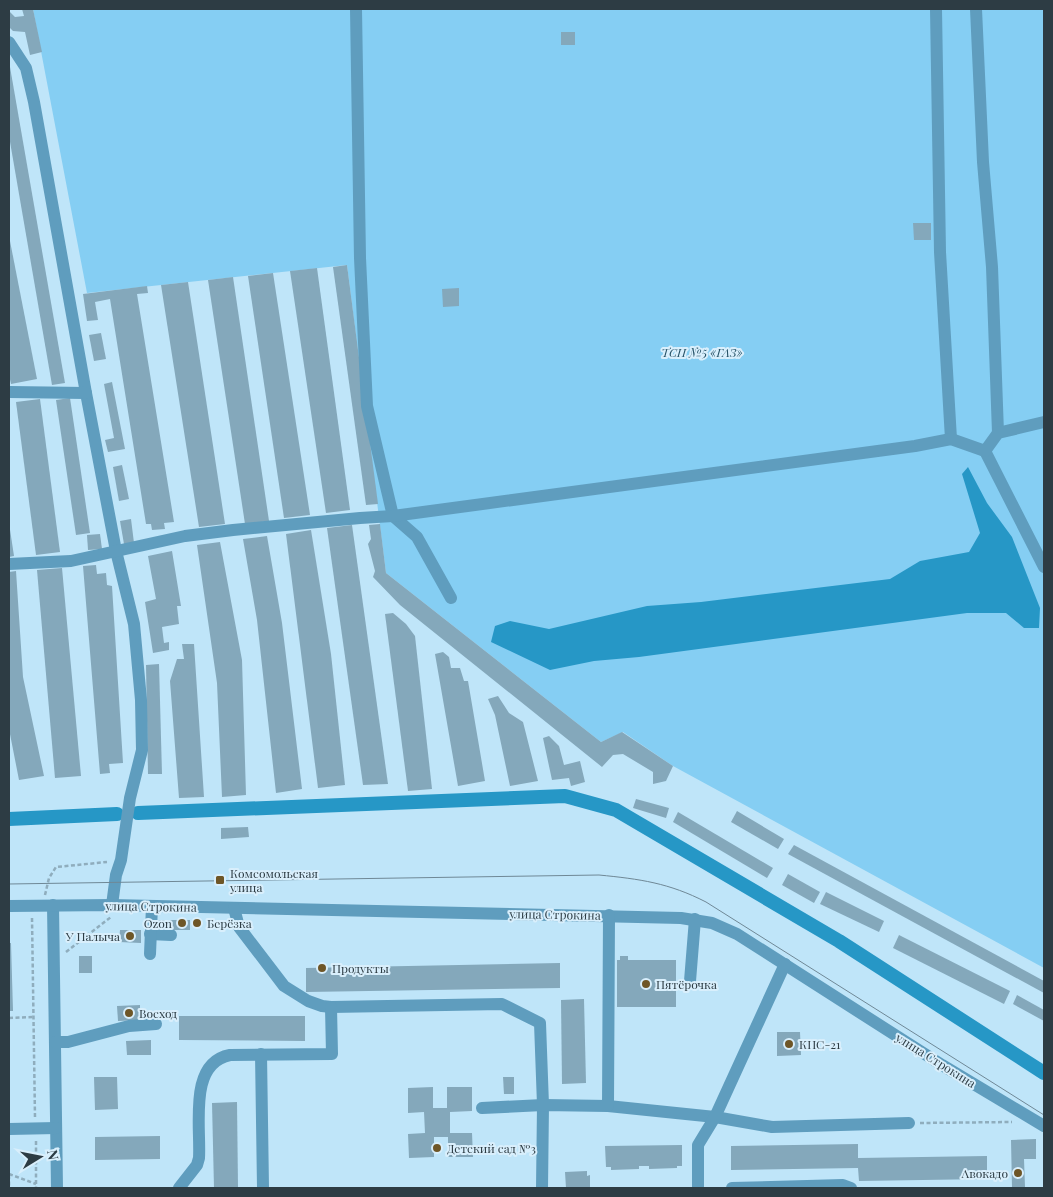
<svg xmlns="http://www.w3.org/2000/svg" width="1053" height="1197" font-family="'Playfair Display',serif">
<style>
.green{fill:#85cef3}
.water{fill:#2697c6}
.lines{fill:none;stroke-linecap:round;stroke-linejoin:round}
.canal{stroke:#2697c6;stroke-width:14}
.building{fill:#84a8bb}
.path{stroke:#8fadbd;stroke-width:2.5;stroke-dasharray:4 2.5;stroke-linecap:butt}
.minor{stroke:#5f9dbe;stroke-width:12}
.tram{stroke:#6f8896;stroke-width:1}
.poi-dot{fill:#6e5627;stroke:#d9effc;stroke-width:2}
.labels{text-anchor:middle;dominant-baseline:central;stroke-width:4;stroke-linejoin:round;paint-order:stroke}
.park-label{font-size:12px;font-style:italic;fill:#255166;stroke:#d9effc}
.poi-label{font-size:12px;fill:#2d3c44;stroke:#d9effc;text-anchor:start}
.street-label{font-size:12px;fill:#2d3c44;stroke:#d9effc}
</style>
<rect width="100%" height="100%" fill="#bfe5f9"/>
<polygon class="green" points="33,9 1044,9 1044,968 673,766 623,732 601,742 386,573 347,265 87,293"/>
<polygon class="water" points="968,467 987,503 1012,537 1040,608 1039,628 1024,628 1006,613 967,613 639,657 594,661 550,670 491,642 495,626 510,621 549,629 647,606 701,602 890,579 920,561 969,552 980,533 962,474"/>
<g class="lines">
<g class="canal">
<polyline points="138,813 565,796 616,810 839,941 1044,1073"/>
<polyline points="9,819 117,814"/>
</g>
</g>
<g class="building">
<polygon points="22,9 33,9 42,52 30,55 25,32 13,31 9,27 9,11 15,17 24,16"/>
<rect x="561" y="32" width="14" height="13"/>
<polygon points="9,67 10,67 65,383 52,385 9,136"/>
<polygon points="913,223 931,223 931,240 914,240"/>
<polygon points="9,236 37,379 11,384 9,375"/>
<polygon points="347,265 378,504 366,505 333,267"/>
<polygon points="317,268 350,510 326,513 290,271"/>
<polygon points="273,273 310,515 284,518 248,276"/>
<polygon points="233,277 269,521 245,524 208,280"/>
<polygon points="188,282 225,524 199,527 161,285"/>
<polygon points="147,286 148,293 137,294 174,522 164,523 165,529 152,530 151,524 146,524 110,299 95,302 98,320 87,321 83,294"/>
<polygon points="459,288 459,306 443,307 442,289"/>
<polygon points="101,333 106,359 94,361 89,335"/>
<polygon points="112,382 125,449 108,452 105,440 114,438 104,384"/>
<polygon points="70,398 90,533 76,535 56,400"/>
<polygon points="40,399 60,552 36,555 16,402"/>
<polygon points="122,465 129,499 119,501 113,467"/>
<polygon points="131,519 134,543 124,544 120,521"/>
<polygon points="9,523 14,556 9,557"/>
<polygon points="380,524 386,573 601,742 622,732 673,766 666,781 653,784 653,772 623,754 613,755 602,767 400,605 373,577 375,571 368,544 371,539 369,525"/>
<polygon points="352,525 388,784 363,785 327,528"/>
<polygon points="311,530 331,654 345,785 318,788 286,534"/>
<polygon points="100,534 102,549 88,550 87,535"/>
<polygon points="267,536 282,623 302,789 276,793 257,620 243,539"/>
<polygon points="220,542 242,660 246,795 222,797 217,683 197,545"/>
<polygon points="172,551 181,606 177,606 179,624 162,627 164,643 169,642 169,650 153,653 145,602 156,599 148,556"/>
<polygon points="96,565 97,574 106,573 107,585 112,586 123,763 109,764 110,773 100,774 83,566"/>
<polygon points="62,568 81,776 55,778 37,570"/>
<polygon points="16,571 23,677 44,776 19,780 9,729 9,572"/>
<polygon points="393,613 406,624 415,636 432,789 408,791 385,614"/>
<polygon points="182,644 194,644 204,797 179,798 170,681 177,659 184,659"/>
<polygon points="443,652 449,657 451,668 460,668 464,681 468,681 485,781 458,786 435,654"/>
<polygon points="159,664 162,774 148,774 146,665"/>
<polygon points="498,696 509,713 523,722 538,781 510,786 495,715 488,699"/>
<polygon points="549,736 559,746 564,765 580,761 585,782 571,786 569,778 552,780 543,738"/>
<polygon points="636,799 669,808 666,818 633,808"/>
<polygon points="737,811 784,839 778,849 731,822"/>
<polygon points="678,812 773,868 767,878 673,822"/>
<polygon points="248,827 249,837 221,839 221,828"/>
<polygon points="794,845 1044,981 1044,993 788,854"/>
<polygon points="788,874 820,892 814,903 782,885"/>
<polygon points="826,892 884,921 879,932 820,904"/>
<rect x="156" y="920" width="34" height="10"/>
<polygon points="120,930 141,930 141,943 119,942"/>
<polygon points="899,935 1010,991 1004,1004 893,948"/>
<polygon points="9,943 11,943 13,1011 9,1011"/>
<rect x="79" y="956" width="13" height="17"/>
<polygon points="620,956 628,956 628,960 676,960 676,1007 617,1007 617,960 620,960"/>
<polygon points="560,963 560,988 306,992 306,968"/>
<polygon points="1017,995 1044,1010 1044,1021 1013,1004"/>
<polygon points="584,999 586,1083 562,1084 561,1000"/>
<polygon points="140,1005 140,1020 118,1021 117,1006"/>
<polygon points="179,1016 305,1016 305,1041 179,1040"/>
<polygon points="777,1032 800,1032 801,1055 777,1056"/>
<polygon points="151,1040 151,1055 127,1055 126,1041"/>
<polygon points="94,1077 117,1077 118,1109 95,1110"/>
<polygon points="503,1077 514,1077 514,1094 504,1094"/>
<polygon points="433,1087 433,1108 447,1108 447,1087 472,1087 472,1111 450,1112 450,1133 472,1133 473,1157 448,1157 448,1137 434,1137 434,1157 409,1158 408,1134 425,1133 424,1112 408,1113 408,1088"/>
<polygon points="237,1102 238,1187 214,1188 212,1103"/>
<polygon points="160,1136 160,1159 95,1160 95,1137"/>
<polygon points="1036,1139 1036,1159 1024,1159 1025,1187 1012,1188 1011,1140"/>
<polygon points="858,1144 858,1158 987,1156 987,1179 859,1181 858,1168 731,1170 731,1146"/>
<polygon points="682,1145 682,1166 677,1166 677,1168 649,1169 649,1166 639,1166 639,1169 611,1170 611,1167 606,1167 605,1146"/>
<polygon points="587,1171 587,1176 590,1175 590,1188 566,1188 565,1172"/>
</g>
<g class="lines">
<g class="path">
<polyline points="45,895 49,878 56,867 107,862"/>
<polyline points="32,918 35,1118"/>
<polyline points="66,952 111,917"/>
<polyline points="9,1018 34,1017"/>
<polyline points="920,1123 1012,1122"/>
<polyline points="36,1141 36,1188"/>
<polyline points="9,1174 36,1184"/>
<polyline points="9,1175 9,1188"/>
</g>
<g class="minor">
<polyline points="356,9 360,258 367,406 393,516 417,537 451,598"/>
<polyline points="936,9 940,252 951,439"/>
<polyline points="976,9 983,162 992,267 998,433"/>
<polyline points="9,42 26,68 34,102 86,393 116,551 134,624 141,700 142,750 130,798 121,860 116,875 112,905"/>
<polyline points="9,392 86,393"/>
<polyline points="985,451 1044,567"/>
<polyline points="9,564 71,561 185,536 233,530 360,518 393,516 915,446 951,439 985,451 998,433 1044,422"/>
<polyline points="53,905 57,1188"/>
<polyline points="9,906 112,905 681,918 712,923 737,934 942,1065 1044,1126"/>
<polyline points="234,908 239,927 284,986 308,1001 322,1006 331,1007 502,1004 540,1023 543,1105 542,1188"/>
<polyline points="150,934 171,935"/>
<polyline points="150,954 152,906"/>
<polyline points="690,981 695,919"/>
<polyline points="55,1042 68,1042 129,1026 156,1024"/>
<polyline points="261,1054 263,1188"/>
<polyline points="608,1106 715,1117 772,1127 909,1123"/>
<polyline points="482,1108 543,1105 608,1106 609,915"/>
<polyline points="9,1129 56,1128"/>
<path d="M 179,1188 L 197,1165 L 199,1158 C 201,1126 188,1063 230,1055 L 332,1054 L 331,1007"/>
<polyline points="698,1188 698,1145 715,1117 785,964"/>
<polyline points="732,1188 843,1185 851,1188"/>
</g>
<path class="tram" d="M 9,884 L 599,875 C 640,879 669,883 706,902 L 1044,1115"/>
</g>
<g class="poi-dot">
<rect x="215" y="875" width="10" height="10" rx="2.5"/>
<circle cx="182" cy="923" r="5"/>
<circle cx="197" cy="923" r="5"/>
<circle cx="130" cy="936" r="5"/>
<circle cx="322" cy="968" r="5"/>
<circle cx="646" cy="984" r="5"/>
<circle cx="129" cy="1013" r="5"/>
<circle cx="789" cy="1044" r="5"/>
<circle cx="437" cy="1148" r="5"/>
<circle cx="1018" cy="1173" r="5"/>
</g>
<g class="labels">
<g class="park-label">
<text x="702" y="352">ТСН №5 «ГАЗ»</text>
</g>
<g class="poi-label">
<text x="230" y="873">Комсомольская<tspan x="230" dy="14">улица</tspan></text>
<text x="172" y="923" text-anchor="end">Ozon</text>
<text x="207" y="923">Берёзка</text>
<text x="120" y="936" text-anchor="end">У Палыча</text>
<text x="332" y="968">Продукты</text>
<text x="656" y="984">Пятёрочка</text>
<text x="139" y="1013">Восход</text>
<text x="799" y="1044">КНС-21</text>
<text x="447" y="1148">Детский сад №3</text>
<text x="1008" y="1173" text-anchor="end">Авокадо</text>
</g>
<g class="street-label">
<text transform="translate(151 906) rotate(1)">улица Строкина</text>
<text transform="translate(555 914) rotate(1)">улица Строкина</text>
<text transform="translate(936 1060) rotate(32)">улица Строкина</text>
</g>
</g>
<rect width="1053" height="1197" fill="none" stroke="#2d3c44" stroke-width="20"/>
<g transform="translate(40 1157) rotate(80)" stroke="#d9effc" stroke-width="4" paint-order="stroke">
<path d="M0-4L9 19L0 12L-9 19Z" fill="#2d3c44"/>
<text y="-8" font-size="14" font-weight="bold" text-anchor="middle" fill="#2d3c44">N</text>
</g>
</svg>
